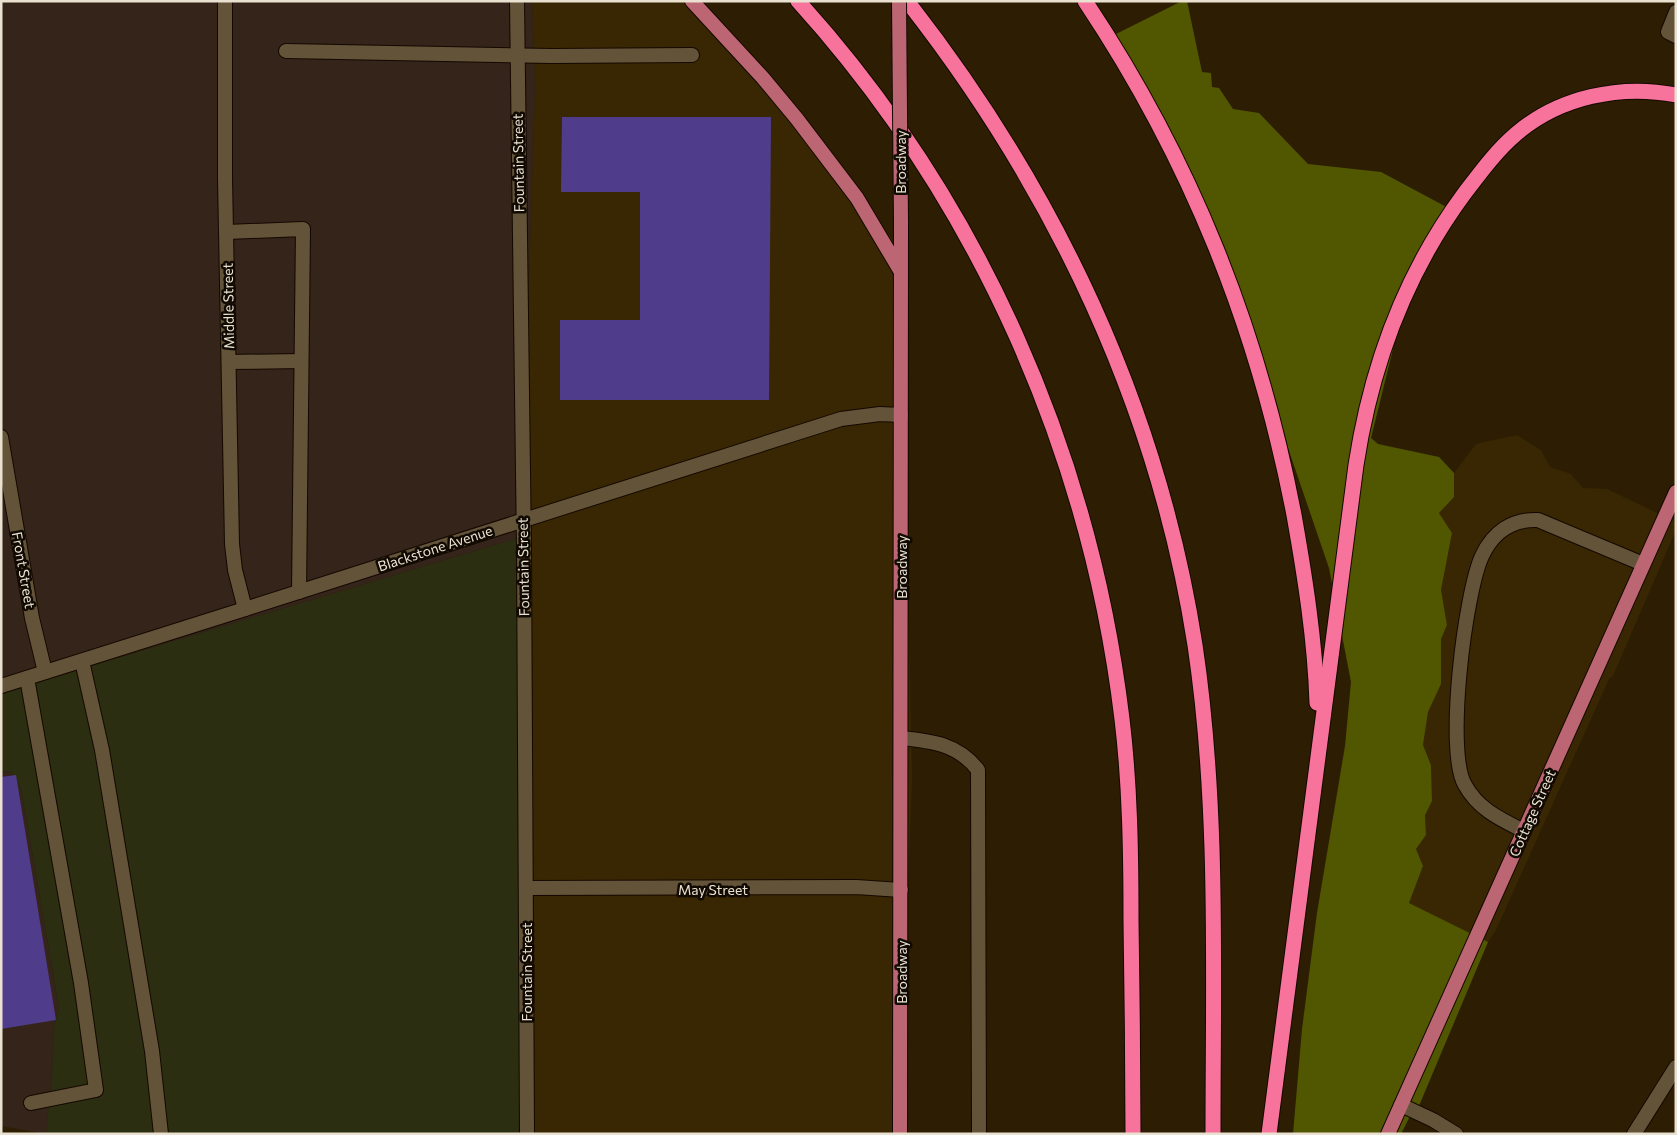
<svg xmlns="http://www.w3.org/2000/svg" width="1677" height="1135" font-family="Commissioner,sans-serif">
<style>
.built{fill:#392703}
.industrial{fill:#34241a}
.green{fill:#2b2e10}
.forest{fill:#515700}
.building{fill:#4f3d8b}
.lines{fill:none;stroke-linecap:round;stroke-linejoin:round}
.service-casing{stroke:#140800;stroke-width:16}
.minor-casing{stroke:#140800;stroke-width:16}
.tertiary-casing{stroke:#140800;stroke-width:16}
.primary-casing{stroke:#140800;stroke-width:16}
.motorway-casing{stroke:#140800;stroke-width:17}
.service{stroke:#635338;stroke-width:14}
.minor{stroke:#635338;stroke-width:14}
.tertiary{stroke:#635338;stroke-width:14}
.primary{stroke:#bc6674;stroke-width:14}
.motorway{stroke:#f8739c;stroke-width:15}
.primary-bridge-casing{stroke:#140800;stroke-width:16;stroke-linecap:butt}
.primary-bridge{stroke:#bc6674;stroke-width:14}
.labels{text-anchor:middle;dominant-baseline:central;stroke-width:5;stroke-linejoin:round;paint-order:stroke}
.street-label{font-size:14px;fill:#eae1d1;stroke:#100a02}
</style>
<rect width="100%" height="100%" fill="#2d1e03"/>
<g class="built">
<polygon points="532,1 688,1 857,196 901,250 912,777 908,888 907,1134 528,1134 533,900 521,531 535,90"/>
<polygon points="1517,435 1541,450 1550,467 1571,474 1583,488 1607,489 1676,522 1676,530 1613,676 1609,679 1495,932 1488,942 1409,903 1423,866 1416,849 1426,835 1425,815 1432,801 1431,765 1423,745 1428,712 1441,684 1441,639 1447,625 1441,590 1452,533 1439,513 1454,497 1454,473 1476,444"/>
</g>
<g class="industrial">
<polygon points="1,1 532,1 535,90 521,531 518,538 1,693"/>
<polygon points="1,771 11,772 21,788 59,1007 54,1027 52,1075 46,1134 1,1126"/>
</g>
<polygon class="green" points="518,538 522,553 533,900 528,1134 46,1134 52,1075 54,1027 59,1007 21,788 11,772 1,771 1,693"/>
<polygon class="forest" points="1182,1 1187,1 1202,72 1211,73 1212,87 1219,88 1233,109 1259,113 1308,164 1381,172 1454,211 1405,312 1395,341 1371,438 1378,444 1439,457 1454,473 1454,497 1439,513 1452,533 1441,590 1447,625 1441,639 1441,684 1428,712 1423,745 1431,765 1432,801 1425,815 1426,835 1416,849 1423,866 1409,903 1488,942 1416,1113 1409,1118 1401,1134 1293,1134 1302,1029 1317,913 1345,746 1351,682 1329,568 1275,410 1242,307 1108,38"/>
<g class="building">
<polygon points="562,117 771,117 769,400 560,400 560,320 640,320 640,192 561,192"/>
<polygon points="16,775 56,1020 1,1029 1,777"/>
</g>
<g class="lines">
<defs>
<g id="service">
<polyline points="1676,12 1668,32 1676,36"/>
<polyline points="286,51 552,56 692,55"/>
<polyline points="227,232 303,229 299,592"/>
<polyline points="229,362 301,361"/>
<polyline points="82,661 102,750 152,1051 161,1134"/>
<polyline points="27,678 81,983 96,1090 31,1103"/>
<path d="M 901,738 C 932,741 958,744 978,770 L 979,1134"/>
<path d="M 1524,831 C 1500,819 1478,809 1465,785 C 1445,752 1465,593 1482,556 C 1493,532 1512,519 1538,520 L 1643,564"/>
<polyline points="1634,1134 1676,1067"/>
</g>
<g id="minor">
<polyline points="1,437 32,618 45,672"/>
<polyline points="1,686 245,609"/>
<polyline points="526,888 856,887 901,890"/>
<polyline points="1401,1105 1433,1120 1456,1134"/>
</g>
<g id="tertiary">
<polyline points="225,1 225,179 232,544 235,570 245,609 841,419 880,414 901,415"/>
<polyline points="517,1 524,550 527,1134"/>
</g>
<g id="primary">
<polyline points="692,1 763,78 797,119 857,198 901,272"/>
<polyline points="900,1134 901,222"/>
<polyline points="1388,1134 1676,492"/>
</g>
<g id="motorway">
<path d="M 798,1 C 979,201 1090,453 1122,719 C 1130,785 1131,853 1131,920 C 1132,991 1133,1063 1133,1134"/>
<path d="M 907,1 C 1055,190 1158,407 1195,645 C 1219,805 1213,973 1213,1134"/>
<path d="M 1085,1 C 1191,160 1258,328 1294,515 C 1305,577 1315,640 1317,703"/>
<path d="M 1269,1134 L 1356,465 C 1371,367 1405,274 1464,194 C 1480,173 1496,151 1516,134 C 1559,97 1620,84 1676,95"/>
</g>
</defs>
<use href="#service" class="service-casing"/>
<use href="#minor" class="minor-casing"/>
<use href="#tertiary" class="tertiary-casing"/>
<use href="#primary" class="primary-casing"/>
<use href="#motorway" class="motorway-casing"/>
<use href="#service" class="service"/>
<use href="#minor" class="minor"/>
<use href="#tertiary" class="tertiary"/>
<use href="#primary" class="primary"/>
<use href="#motorway" class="motorway"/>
<defs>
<polyline id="primary-bridge" points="899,1 901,222"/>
</defs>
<use href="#primary-bridge" class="primary-bridge-casing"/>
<use href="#primary-bridge" class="primary-bridge"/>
</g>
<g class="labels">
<g class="street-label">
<text transform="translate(900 162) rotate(-90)">Broadway</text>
<text transform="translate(518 163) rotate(-91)">Fountain Street</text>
<text transform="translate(228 306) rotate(-91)">Middle Street</text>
<text transform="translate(435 548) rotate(-18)">Blackstone Avenue</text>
<text transform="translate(523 567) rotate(-91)">Fountain Street</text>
<text transform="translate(901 567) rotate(-90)">Broadway</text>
<text transform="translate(24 570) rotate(80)">Front Street</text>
<text transform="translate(1532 813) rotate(-66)">Cottage Street</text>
<text x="713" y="889">May Street</text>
<text transform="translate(526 972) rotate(-90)">Fountain Street</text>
<text transform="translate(901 972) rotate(-90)">Broadway</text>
</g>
</g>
<rect width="1677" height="1135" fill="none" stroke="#eae1d1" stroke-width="5"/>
</svg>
